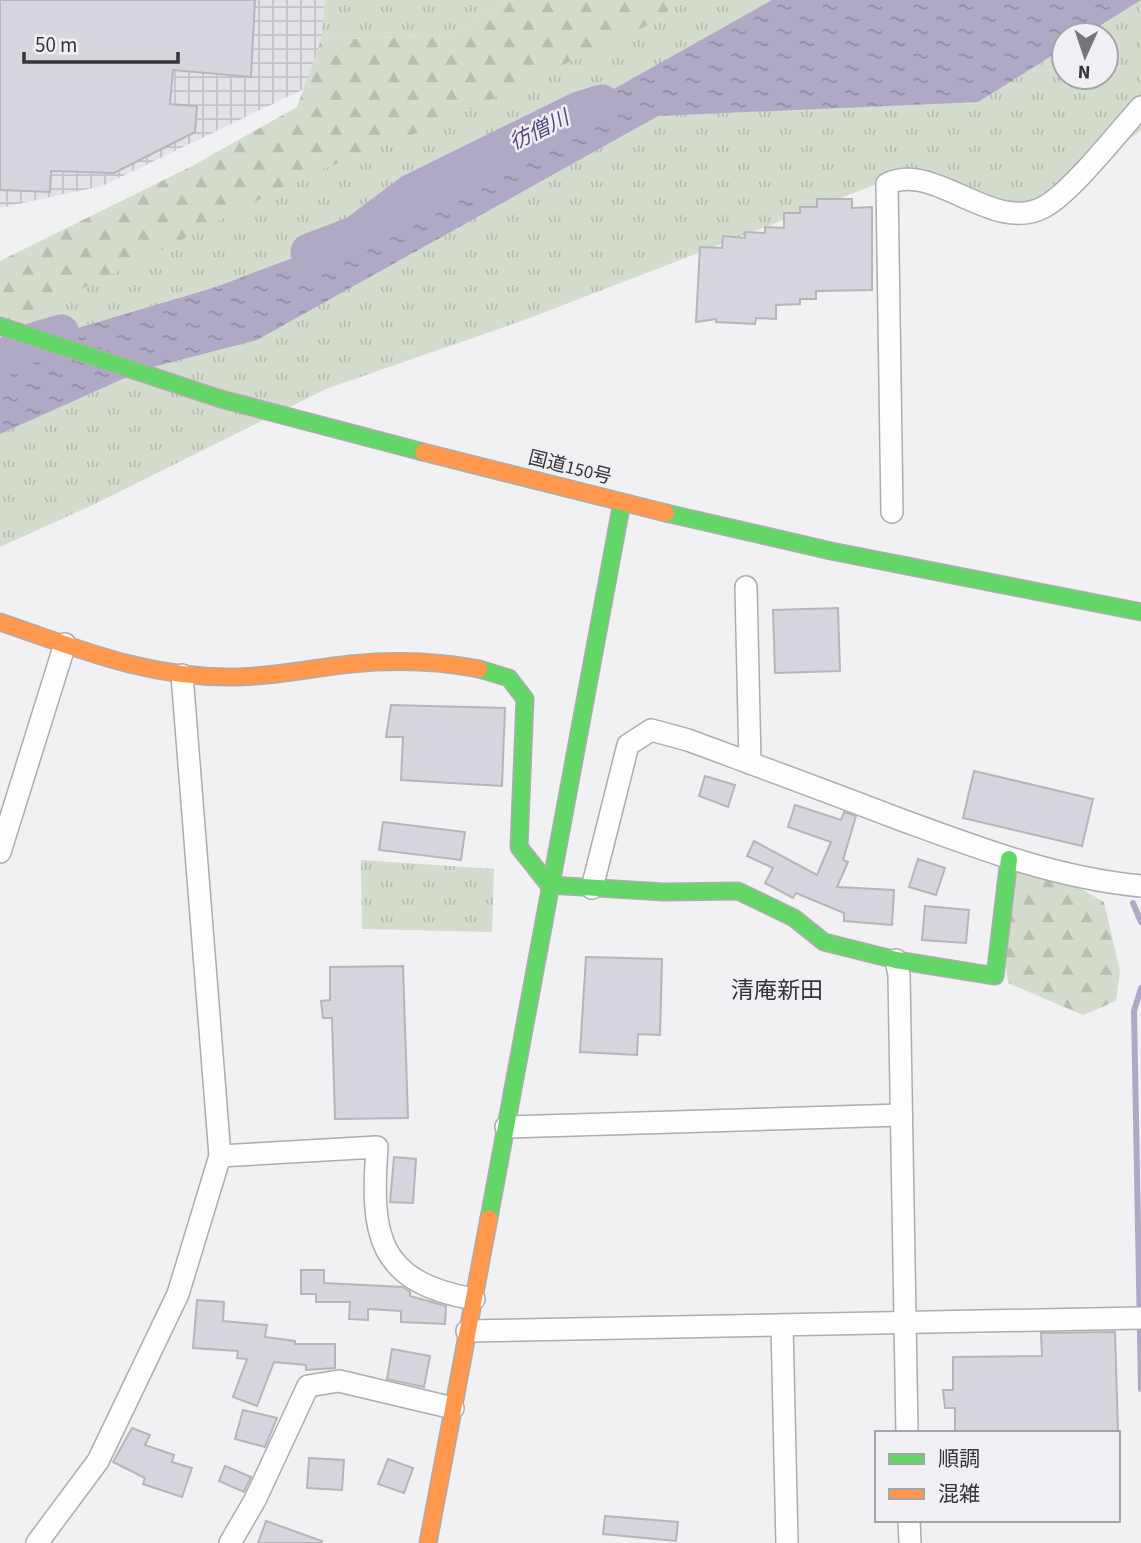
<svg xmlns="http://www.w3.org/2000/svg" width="1141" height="1543" font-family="'Source Sans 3','Noto Sans JP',sans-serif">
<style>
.industrial{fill:url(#industrial-grid)}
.grass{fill:url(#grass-tufts);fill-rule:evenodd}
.forest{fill:url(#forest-firs)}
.water{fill:url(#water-ripples)}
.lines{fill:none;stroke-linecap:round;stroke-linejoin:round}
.stream{stroke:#b0a9c6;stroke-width:6}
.river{stroke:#b0a9c6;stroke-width:37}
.building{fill:#d7d5de;stroke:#b6b5b7;stroke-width:2}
.street-casing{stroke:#adadae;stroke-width:24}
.fast-casing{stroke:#adadae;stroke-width:19}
.slow-casing{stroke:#adadae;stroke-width:19}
.street{stroke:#fdfdfd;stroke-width:21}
.fast{stroke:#63d668;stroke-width:16}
.slow{stroke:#ff974d;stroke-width:16}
.labels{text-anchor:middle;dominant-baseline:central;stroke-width:5;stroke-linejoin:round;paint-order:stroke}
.street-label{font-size:19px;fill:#353436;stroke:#f0eff3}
.water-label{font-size:21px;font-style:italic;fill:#584880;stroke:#f0eff3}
.quarter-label{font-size:23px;fill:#353436;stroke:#f0eff3}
</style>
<defs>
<pattern id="industrial-grid" width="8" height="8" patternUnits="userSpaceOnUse" patternTransform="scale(1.75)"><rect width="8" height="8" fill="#e4e2e9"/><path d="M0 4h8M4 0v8" fill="none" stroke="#c4c2c8"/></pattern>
<pattern id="grass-tufts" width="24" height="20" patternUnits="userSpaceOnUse" patternTransform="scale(1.75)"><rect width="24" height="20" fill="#d4dccd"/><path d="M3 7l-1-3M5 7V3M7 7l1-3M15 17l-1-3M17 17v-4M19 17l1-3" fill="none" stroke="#b7bdb1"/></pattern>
<pattern id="forest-firs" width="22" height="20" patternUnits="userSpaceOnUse" patternTransform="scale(1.75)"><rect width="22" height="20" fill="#d4dccd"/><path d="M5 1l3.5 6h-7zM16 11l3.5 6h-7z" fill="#b7bdb1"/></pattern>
<pattern id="water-ripples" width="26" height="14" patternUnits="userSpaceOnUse" patternTransform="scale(1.75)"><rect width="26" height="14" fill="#b0a9c6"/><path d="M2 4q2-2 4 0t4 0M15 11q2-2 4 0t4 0" fill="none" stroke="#908aa2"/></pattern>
</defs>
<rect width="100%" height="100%" fill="#f1f0f2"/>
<polygon class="industrial" points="0,0 336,0 331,76 102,186 0,208"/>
<g class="grass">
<polygon points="325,0 513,0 450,35 321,40"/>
<path d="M 599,0 L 1141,0 L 1141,130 L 1043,208 L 882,182 L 527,319 L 326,389 L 95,504 L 0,547 L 0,267 ZM 1064,35 L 1106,35 L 1106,77 L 1064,77 Z"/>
<polygon points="361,860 494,869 492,932 362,929"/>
</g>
<g class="forest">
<polygon points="513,0 673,0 665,17 432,127 305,176 148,257 0,328 0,261 192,166 297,107 321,40 450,35"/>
<polygon points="1009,859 1050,871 1104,902 1120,971 1116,1001 1083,1015 1008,983 1001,930"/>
</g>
<polygon class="water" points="772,0 1141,0 1085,35 1064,35 1064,48 978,102 658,116 257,340 145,369 0,434 0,363 34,341 216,287 356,234"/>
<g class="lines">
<g class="stream">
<polyline points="1133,903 1141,922"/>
<polyline points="1141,988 1134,1011 1141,1389"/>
</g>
<g class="river">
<polyline points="309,252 356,234 412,192 579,110 602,103"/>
<polyline points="0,359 34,341 61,333"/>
</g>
</g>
<g class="building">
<polygon points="0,0 255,0 251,77 173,70 170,104 197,106 195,132 114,173 51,171 50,192 0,190"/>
<polygon points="817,199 852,199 852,208 872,207 872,290 816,291 816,299 800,299 800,304 776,305 776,319 756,318 755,324 716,322 716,319 696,322 700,247 722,248 723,236 745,238 745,232 765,233 765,227 784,228 784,213 800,213 800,207 817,207"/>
<polygon points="838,608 840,671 775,673 773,610"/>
<polygon points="391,705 505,708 502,786 401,780 403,737 386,737"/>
<polygon points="974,771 1093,799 1082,846 963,818"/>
<polygon points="705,776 735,785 728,807 699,796"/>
<polygon points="795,805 841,820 844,812 856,816 843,860 848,862 837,887 894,890 892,925 844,921 844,913 796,893 793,898 765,883 773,868 747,856 754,841 817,875 831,842 788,827"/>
<polygon points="383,822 465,832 461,860 379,850"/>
<polygon points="918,859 945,868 936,895 909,887"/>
<polygon points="925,906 969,910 966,943 922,940"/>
<polygon points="586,957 662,959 660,1035 638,1034 637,1055 580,1052"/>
<polygon points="403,966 408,1118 335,1119 332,1018 323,1018 321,1001 330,1000 330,967"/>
<polygon points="394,1157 416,1159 413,1203 390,1202"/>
<polygon points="301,1270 324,1270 324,1283 403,1287 410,1292 410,1296 446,1306 445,1324 401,1322 401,1311 368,1309 368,1320 349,1319 350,1302 316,1302 316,1294 301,1294"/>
<polygon points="197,1300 224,1302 223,1321 267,1325 265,1337 295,1341 295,1344 335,1344 335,1368 306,1370 306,1365 274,1362 257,1406 233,1397 247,1359 237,1358 238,1351 193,1348"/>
<polygon points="1115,1332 1118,1433 955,1433 955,1408 945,1408 943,1390 953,1390 953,1357 1042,1356 1041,1333"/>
<polygon points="392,1349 430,1356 424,1387 387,1379"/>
<polygon points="243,1410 277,1418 265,1447 235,1439"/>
<polygon points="132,1428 150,1435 145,1445 174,1455 172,1462 192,1468 182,1497 143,1484 145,1478 113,1462"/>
<polygon points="309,1458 344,1460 342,1490 307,1488"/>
<polygon points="388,1459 413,1468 404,1493 378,1484"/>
<polygon points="225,1466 251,1477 244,1492 219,1481"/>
<polygon points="605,1516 678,1522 676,1541 603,1534"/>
<polygon points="266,1521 322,1541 321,1543 258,1543"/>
</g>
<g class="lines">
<defs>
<g id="street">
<path d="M 892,512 L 887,184 C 934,160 993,235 1044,207 C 1071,193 1118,132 1141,107"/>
<polyline points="746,587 750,763"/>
<polyline points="0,852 65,644"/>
<path d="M 592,888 L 628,745 L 651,730 L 688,740 C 758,766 829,792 899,819 C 978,848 1056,878 1141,886"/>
<polyline points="896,960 899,975 907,1433"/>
<polyline points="506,1127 901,1115"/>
<path d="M 220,1156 L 377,1147 C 371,1233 375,1282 474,1299"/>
<polyline points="782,1325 787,1543"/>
<polyline points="467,1331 1141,1318"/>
<polyline points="909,1520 910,1543"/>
<polyline points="37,1543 98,1461 178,1294 220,1156 182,675"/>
<polyline points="230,1543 255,1500 308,1386 339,1381 453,1408"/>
</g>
<g id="fast">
<polyline points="0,326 221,399 423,452"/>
<polyline points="666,513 831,551 1141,612"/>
<polyline points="479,669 509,678 525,699 519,847 549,885 664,892 738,891 794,918 824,942 896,960 995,976 1009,859"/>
<polyline points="489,1218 622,502"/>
</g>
<g id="slow">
<polyline points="423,452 666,513"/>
<path d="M 0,622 C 79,649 148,678 233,677 C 272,677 312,668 351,664 C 392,660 438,661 479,669"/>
<polyline points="428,1543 489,1218"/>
</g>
</defs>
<use href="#street" class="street-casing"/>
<use href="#fast" class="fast-casing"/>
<use href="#slow" class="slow-casing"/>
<use href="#street" class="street"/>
<use href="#fast" class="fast"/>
<use href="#slow" class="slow"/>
</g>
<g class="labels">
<g class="street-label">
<text transform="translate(570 468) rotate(14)">国道150号</text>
</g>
<g class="water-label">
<text transform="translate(539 130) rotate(-26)">彷僧川</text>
</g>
<g class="quarter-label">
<text x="777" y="990">清庵新田</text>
</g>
</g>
<rect x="875" y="1431" width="245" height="91" fill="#f0eff3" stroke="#a5a4a7" stroke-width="2"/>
<rect x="889" y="1454" width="35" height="10" fill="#63d668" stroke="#a5a4a7" stroke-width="2"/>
<text x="938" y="1466" font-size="21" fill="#353436">順調</text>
<rect x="889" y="1489" width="35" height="10" fill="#ff974d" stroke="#a5a4a7" stroke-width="2"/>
<text x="938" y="1501" font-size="21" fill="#353436">混雑</text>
<g transform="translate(1085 56) rotate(183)"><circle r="33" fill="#f0eff3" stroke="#a5a4a7" stroke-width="2"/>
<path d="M0-5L12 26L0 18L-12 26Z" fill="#777678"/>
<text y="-10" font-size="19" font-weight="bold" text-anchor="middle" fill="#353436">N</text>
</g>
<path d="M24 52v10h154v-10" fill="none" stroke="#353436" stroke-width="3.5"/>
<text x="35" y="52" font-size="21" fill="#353436" stroke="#f0eff3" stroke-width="5" paint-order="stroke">50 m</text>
</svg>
